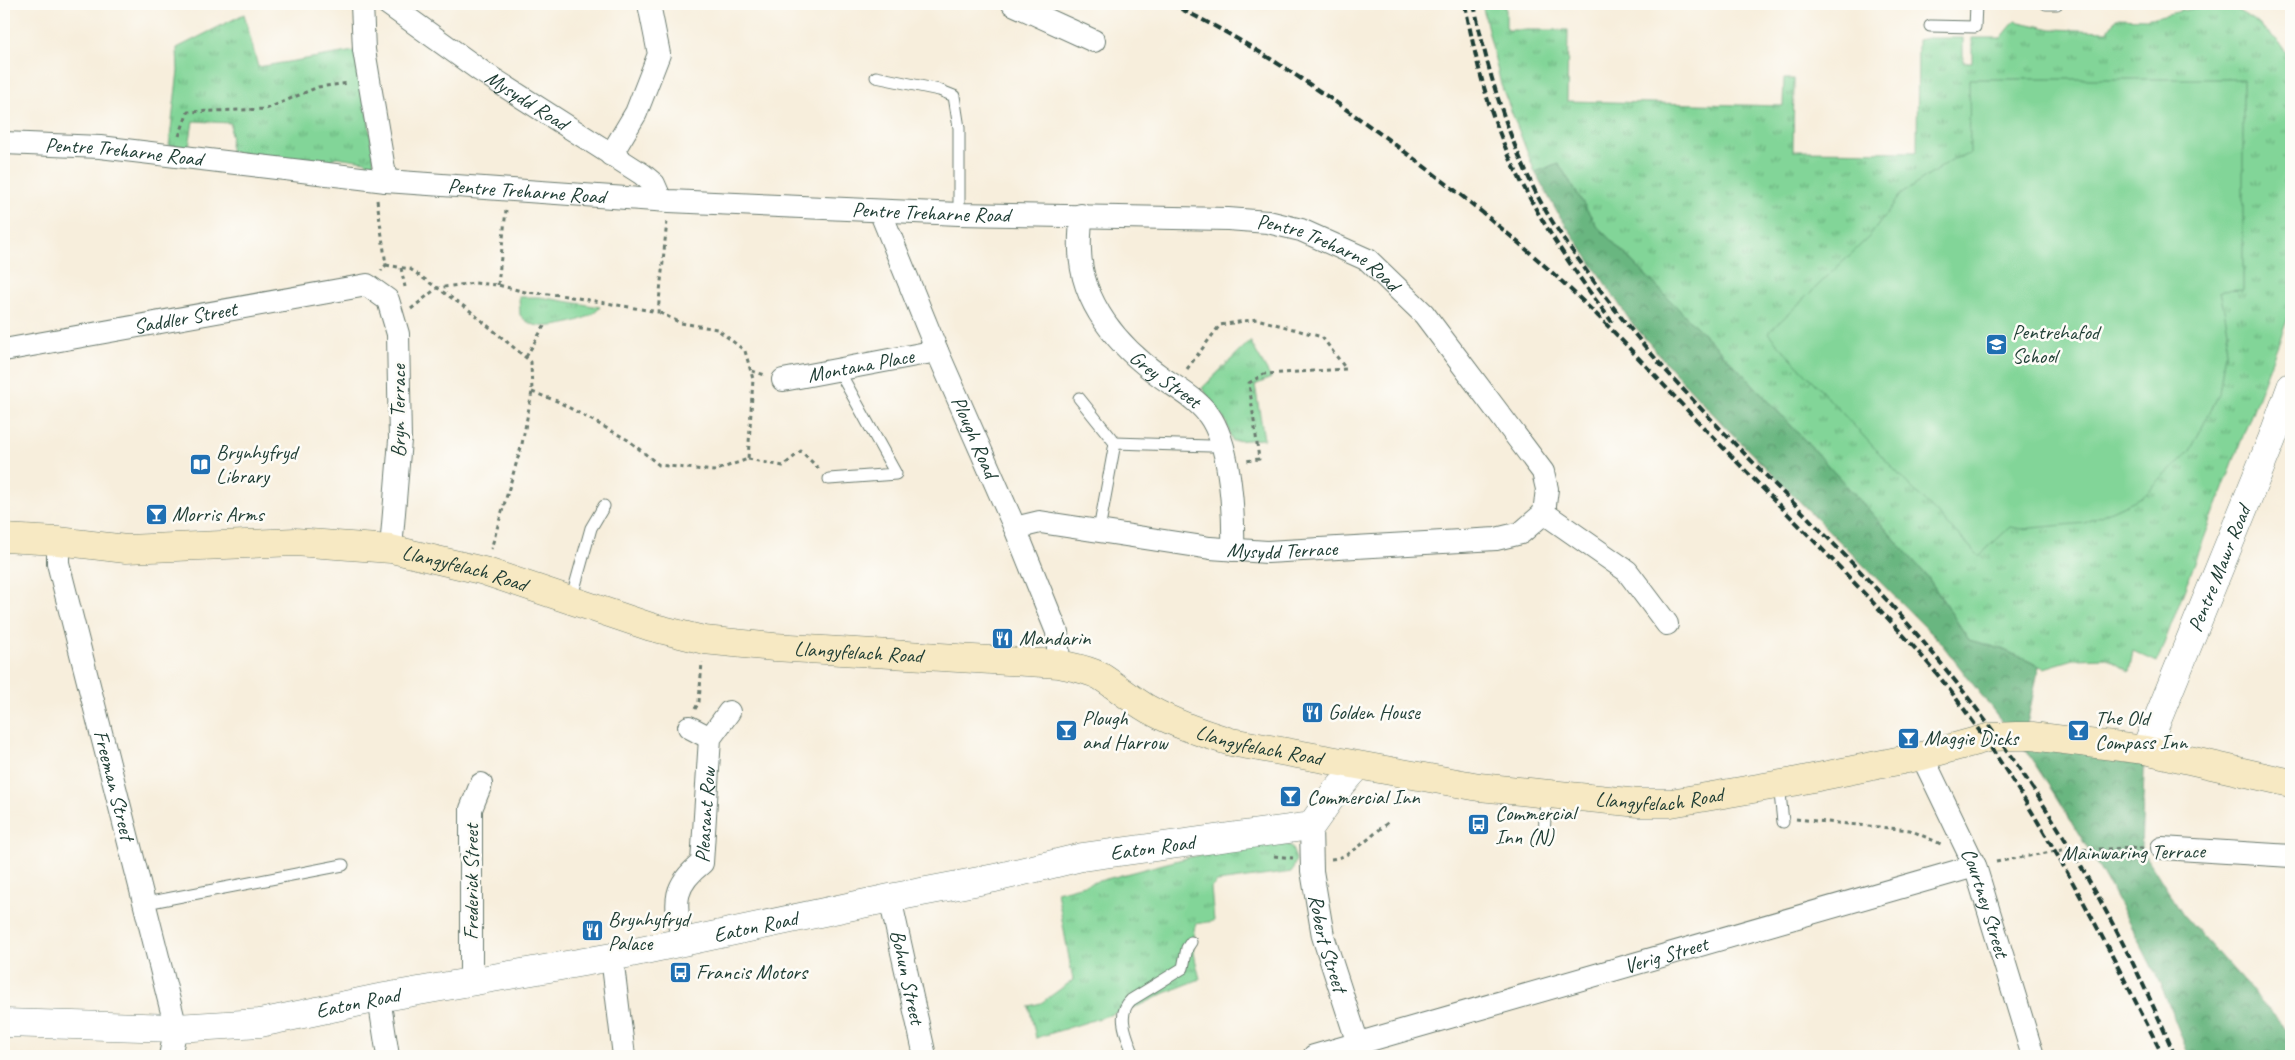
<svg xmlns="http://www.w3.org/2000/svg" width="2295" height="1060" font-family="Caveat,sans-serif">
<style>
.grass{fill:url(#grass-tufts);stroke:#508966}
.forest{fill:url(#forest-crowns);stroke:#447a5a}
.pitch{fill:#82d598;stroke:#508966}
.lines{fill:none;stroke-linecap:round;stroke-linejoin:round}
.service-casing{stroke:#6b7b6f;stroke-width:13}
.minor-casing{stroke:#6b7b6f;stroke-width:24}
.tertiary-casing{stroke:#6b7b6f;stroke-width:29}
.secondary-casing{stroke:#6b7b6f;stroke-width:29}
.path{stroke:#6b7b6f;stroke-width:3;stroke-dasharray:4 4;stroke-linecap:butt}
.service{stroke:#fff;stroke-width:11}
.minor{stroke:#fff;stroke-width:22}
.tertiary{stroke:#fff;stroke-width:28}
.secondary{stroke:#f7e9c3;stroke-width:28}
.rail{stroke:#1f3d34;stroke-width:4;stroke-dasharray:8 4;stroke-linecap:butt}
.labels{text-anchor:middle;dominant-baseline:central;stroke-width:5;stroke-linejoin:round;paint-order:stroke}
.street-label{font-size:21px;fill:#1f3d34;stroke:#fdfcf7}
.poi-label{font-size:21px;fill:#1f3d34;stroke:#fdfcf7;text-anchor:start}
</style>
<defs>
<pattern id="grass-tufts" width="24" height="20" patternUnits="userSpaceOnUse" patternTransform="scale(1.25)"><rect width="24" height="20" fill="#82d598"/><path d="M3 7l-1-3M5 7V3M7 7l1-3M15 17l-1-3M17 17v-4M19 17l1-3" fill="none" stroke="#6aae7d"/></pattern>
<pattern id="forest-crowns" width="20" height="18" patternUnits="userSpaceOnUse" patternTransform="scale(1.25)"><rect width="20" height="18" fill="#69b680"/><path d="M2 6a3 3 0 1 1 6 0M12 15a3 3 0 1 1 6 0" fill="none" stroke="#56956a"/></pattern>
</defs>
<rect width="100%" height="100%" fill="#fdfcf7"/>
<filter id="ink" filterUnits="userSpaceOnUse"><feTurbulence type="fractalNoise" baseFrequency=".02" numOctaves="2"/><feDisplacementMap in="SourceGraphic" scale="10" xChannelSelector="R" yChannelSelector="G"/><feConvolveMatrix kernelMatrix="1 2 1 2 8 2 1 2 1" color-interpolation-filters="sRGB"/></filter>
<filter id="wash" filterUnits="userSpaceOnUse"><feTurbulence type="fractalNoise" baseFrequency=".0096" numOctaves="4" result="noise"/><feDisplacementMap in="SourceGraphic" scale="20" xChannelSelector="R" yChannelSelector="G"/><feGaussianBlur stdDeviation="1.12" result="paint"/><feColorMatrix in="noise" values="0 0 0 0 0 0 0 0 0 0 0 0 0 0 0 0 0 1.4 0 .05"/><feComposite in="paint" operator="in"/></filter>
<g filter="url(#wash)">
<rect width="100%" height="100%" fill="#f7eedc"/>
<g class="grass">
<polygon points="1482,4 1506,4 1506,30 1568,30 1567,101 1783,106 1784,79 1794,79 1793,151 1917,152 1918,40 1928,38 1963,38 1963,62 1972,62 1972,38 2001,38 2015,21 2052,29 2108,31 2116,18 2146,19 2212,4 2226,4 2254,20 2280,43 2287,56 2291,76 2291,310 2157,662 2133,651 2129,672 2107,658 2074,659 2044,668 2002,649 1969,640 1927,576 1868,509 1747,378 1597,226 1559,164 1535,172 1501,85"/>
<polygon points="244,14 258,67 360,50 375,172 365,161 336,157 325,164 230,152 231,123 193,121 189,147 169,146 178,71 177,48"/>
<path d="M 519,297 L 540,297 L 600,307 C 592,320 555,328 540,326 C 531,325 525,321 520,315 Z"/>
<polygon points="1250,341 1271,378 1255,385 1264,439 1232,441 1226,422 1202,388"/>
<path d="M 1279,842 L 1291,846 L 1296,859 L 1292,872 L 1217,882 L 1211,888 L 1214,921 L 1196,924 C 1189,941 1196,962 1200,979 L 1165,993 L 1141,1005 L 1036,1038 L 1029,1006 L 1041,1003 L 1073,980 L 1057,892 L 1190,857 Z"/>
</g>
<g class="forest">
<polygon points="1559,164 1597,226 1747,378 1868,509 1927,576 1969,640 2002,649 2039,666 2026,729 2004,724 1940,642 1731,433 1674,372 1631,322 1557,212 1535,172"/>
<path d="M 2016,736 L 2145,750 L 2141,848 L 2183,915 L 2291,1034 L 2291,1056 L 2189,1056 C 2178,1029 2168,1001 2156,975 C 2115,892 2068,812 2016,736 Z"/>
</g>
<polygon class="pitch" points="1969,79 2243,79 2243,290 2220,291 2228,330 2219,394 2190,451 2144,496 2085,523 2022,529 2010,527 1979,556 1905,481 1768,333 1870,236 1900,195 1953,159 1970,154"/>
</g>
<g filter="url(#ink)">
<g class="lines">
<defs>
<g id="service">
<polyline points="2046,4 2057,4"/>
<polyline points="1930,26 1975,27 1976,4"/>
<polyline points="876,77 939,90 954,96 959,128 959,214"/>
<polyline points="1079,398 1115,443"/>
<polyline points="829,479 896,474 839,371"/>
<polyline points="1099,530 1115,443 1210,446 1221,444"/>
<polyline points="571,600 591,528 604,506"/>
<polyline points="1779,784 1783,822"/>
<polyline points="1544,839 1546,794"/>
<polyline points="146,903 343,865"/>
<path d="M 1134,1056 C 1128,1038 1115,1015 1131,1000 L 1183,968 L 1187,948 L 1191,942"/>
</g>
<g id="minor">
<polyline points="362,4 364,50 386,181"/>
<path id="s1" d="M 388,4 L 481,71 L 642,174 L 654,184 L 661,200"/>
<polyline points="1013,4 1094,41"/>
<path id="s2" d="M 4,143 L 100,147 L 386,181 L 669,201 L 959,214 L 1228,219 L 1268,222 L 1301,230 L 1368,260 L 1424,314 L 1543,472 L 1547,489 L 1544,513 L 1627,571 L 1667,624"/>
<polyline points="611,155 636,113 659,54 649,4"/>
<path id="s3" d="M 880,211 L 937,351 L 1015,528 L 1057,632 L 1059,664"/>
<path id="s4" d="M 1081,215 C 1081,227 1079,238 1080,250 C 1081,303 1119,347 1160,376 C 1179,390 1200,400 1212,420 C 1231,452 1234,514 1233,550"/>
<path id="s5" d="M 4,350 L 367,285 L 388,300 L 398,334 L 400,440 L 391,549"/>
<path id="s6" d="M 783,380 L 937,351"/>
<path id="s7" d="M 1015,528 L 1040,522 L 1210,548 L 1267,552 L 1496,539 L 1521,533 L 1544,513"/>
<path id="s8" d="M 58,541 L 58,563 L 176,1028 L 170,1056"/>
<polyline points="689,727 710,738"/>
<path id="s9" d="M 1922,756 L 1975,866 L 2033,1056"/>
<path id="s10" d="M 1311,826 L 1312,871 L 1323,936 L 1362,1056"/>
<polyline points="2162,848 2291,856"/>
<path id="s11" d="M 890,898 L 925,1056"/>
<path id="s12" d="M 682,941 C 676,904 670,888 702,863 L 710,738 L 729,712"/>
<polyline points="612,957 624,1056"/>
<polyline points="471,982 471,809 481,784"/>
<polyline points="379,998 388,1056"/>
<path id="s13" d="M 1314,1056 L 1975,866"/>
</g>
<g id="tertiary">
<path id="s14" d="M 2145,750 L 2272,439 L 2291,387"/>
<path id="s15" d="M 4,1023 L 176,1028 L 260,1023 L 379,998 L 612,957 L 890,898 L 995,878 L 1082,857 L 1311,826 L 1335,792 L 1358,766"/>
</g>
<g id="secondary">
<path id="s16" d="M 4,538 L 58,541 L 126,549 L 295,542 L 391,549 L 484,571 L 651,627 L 704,640 L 774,647 L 1059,664 C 1072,667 1087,669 1100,676 C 1116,686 1131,699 1148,709 C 1175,724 1202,733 1231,742 L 1479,787 L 1639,803 L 1671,803 L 1793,782 L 1922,756 L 1991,737 L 2016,736 L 2032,736 L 2145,750 L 2291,783"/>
</g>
</defs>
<use href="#service" class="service-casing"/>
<use href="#minor" class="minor-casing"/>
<use href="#tertiary" class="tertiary-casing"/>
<use href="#secondary" class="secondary-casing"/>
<g class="path">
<polyline points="179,136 188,112 266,109 318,87 349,83"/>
<polyline points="377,200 386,265 381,271"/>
<polyline points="386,265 410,269 469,310 531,362 532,392 522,444 491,549"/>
<polyline points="401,268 405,287"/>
<polyline points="498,285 506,210"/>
<polyline points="411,309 437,288 474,283 498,285 525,292 560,295 658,312 667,221"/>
<polyline points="526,357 544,326"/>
<polyline points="1187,369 1220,325 1257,319 1322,337 1346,369 1264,374 1249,383 1259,459 1246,461"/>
<polyline points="752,371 765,375"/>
<polyline points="532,392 557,401 628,440 659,465 714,471 748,459 753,379 745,351 717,329 681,323 658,312"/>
<polyline points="748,459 783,466 801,451 819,469"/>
<polyline points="695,709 699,702 702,662"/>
<polyline points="1796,819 1910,830 1941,844"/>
<polyline points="1274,856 1293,858"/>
<path d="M 1331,859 C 1352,858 1372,834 1389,822"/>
<polyline points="1996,862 2062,850 2144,848"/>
</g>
<use href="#service" class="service"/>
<use href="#minor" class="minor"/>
<use href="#tertiary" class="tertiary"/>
<use href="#secondary" class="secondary"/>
<g class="rail">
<path d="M 1170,4 C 1232,32 1291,71 1347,110 C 1435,172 1521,240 1598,316 C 1636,354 1672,395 1710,434 C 1761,487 1813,539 1864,593 C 1897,628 1932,665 1961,705 C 2040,813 2103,936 2163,1056"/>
<path d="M 1465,4 C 1473,46 1482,88 1498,129 C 1524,199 1567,262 1612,322"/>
<path d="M 1474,4 C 1487,70 1506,132 1536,193 C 1548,217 1565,241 1581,263 C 1671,395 1796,497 1901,616 C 2017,748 2107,894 2175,1056"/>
</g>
</g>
</g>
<defs>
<symbol id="school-square" viewBox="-11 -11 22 22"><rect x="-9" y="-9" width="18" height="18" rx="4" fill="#1f6fb2" stroke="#fdfcf7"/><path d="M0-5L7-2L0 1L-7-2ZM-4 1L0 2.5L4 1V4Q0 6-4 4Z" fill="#fff"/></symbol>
<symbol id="library-square" viewBox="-11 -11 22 22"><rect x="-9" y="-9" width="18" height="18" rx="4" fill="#1f6fb2" stroke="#fdfcf7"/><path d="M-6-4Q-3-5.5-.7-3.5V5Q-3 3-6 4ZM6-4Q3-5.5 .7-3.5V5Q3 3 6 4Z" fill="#fff"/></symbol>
<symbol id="bar-square" viewBox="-11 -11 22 22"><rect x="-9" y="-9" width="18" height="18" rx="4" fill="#1f6fb2" stroke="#fdfcf7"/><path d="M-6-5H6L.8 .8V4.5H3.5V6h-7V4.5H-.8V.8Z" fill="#fff"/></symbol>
<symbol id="restaurant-square" viewBox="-11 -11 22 22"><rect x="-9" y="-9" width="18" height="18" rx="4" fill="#1f6fb2" stroke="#fdfcf7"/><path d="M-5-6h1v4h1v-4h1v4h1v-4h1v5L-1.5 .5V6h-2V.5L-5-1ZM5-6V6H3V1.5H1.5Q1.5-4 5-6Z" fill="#fff"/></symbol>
<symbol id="bus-square" viewBox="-11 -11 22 22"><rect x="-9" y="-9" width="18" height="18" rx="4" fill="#1f6fb2" stroke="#fdfcf7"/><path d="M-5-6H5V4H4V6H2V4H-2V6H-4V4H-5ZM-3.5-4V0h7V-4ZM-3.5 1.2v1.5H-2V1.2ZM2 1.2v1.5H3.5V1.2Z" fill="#fff"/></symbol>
</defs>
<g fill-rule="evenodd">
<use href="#school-square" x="1984" y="332" width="25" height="25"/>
<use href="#library-square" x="188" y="452" width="25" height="25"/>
<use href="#bar-square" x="144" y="502" width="25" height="25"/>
<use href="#restaurant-square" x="990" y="626" width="25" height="25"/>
<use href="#restaurant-square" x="1300" y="700" width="25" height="25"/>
<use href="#bar-square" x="1054" y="718" width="25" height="25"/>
<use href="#bar-square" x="2066" y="718" width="25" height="25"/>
<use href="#bar-square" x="1896" y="726" width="25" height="25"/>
<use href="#bar-square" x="1278" y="784" width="25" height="25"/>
<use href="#bus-square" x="1466" y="812" width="25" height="25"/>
<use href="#restaurant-square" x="580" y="918" width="25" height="25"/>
<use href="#bus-square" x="668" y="960" width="25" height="25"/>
</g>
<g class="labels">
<g class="street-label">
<text stroke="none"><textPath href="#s1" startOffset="169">Mysydd Road</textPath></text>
<text stroke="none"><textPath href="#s2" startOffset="120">Pentre Treharne Road</textPath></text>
<text stroke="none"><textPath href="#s2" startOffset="525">Pentre Treharne Road</textPath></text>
<text stroke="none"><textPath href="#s2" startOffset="930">Pentre Treharne Road</textPath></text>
<text stroke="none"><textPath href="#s2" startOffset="1335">Pentre Treharne Road</textPath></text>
<text stroke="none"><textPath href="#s5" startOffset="184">Saddler Street</textPath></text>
<text stroke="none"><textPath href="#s6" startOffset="79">Montana Place</textPath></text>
<text stroke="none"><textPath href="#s4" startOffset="196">Grey Street</textPath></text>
<text transform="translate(398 411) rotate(-90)">Bryn Terrace</text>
<text stroke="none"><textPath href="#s3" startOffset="245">Plough Road</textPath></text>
<text stroke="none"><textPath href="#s7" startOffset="270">Mysydd Terrace</textPath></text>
<text stroke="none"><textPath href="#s14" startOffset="196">Pentre Mawr Road</textPath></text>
<text stroke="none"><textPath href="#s16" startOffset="464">Llangyfelach Road</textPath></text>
<text stroke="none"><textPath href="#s16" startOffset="869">Llangyfelach Road</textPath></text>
<text stroke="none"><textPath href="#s16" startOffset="1289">Llangyfelach Road</textPath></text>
<text stroke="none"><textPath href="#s8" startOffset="251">Freeman Street</textPath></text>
<text stroke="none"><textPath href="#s16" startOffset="1694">Llangyfelach Road</textPath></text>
<text stroke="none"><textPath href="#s12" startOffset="135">Pleasant Row</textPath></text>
<text stroke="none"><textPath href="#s15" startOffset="1166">Eaton Road</textPath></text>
<text transform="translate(2133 852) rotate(-1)">Mainwaring Terrace</text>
<text transform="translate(471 882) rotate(-90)">Frederick Street</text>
<text stroke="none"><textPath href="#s9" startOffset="160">Courtney Street</textPath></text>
<text stroke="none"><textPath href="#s15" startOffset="761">Eaton Road</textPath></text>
<text stroke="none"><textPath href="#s10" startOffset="119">Robert Street</textPath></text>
<text stroke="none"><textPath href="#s13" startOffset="366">Verig Street</textPath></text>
<text stroke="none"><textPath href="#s11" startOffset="81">Bohun Street</textPath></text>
<text stroke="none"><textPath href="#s15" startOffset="356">Eaton Road</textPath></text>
</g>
<g class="poi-label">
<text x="2012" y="332">Pentrehafod<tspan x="2012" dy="24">School</tspan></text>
<text x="216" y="452">Brynhyfryd<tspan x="216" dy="24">Library</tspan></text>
<text x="172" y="514">Morris Arms</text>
<text x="1019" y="638">Mandarin</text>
<text x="1328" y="712">Golden House</text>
<text x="1082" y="718">Plough<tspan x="1082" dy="24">and Harrow</tspan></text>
<text x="2095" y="718">The Old<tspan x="2095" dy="24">Compass Inn</tspan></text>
<text x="1924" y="738">Maggie Dicks</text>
<text x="1307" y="797">Commercial Inn</text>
<text x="1495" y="813">Commercial<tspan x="1495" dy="24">Inn (N)</tspan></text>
<text x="608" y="919">Brynhyfryd<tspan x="608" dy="24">Palace</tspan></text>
<text x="696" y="972">Francis Motors</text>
</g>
</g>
<rect width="2295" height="1060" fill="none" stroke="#fdfcf7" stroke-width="20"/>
</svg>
